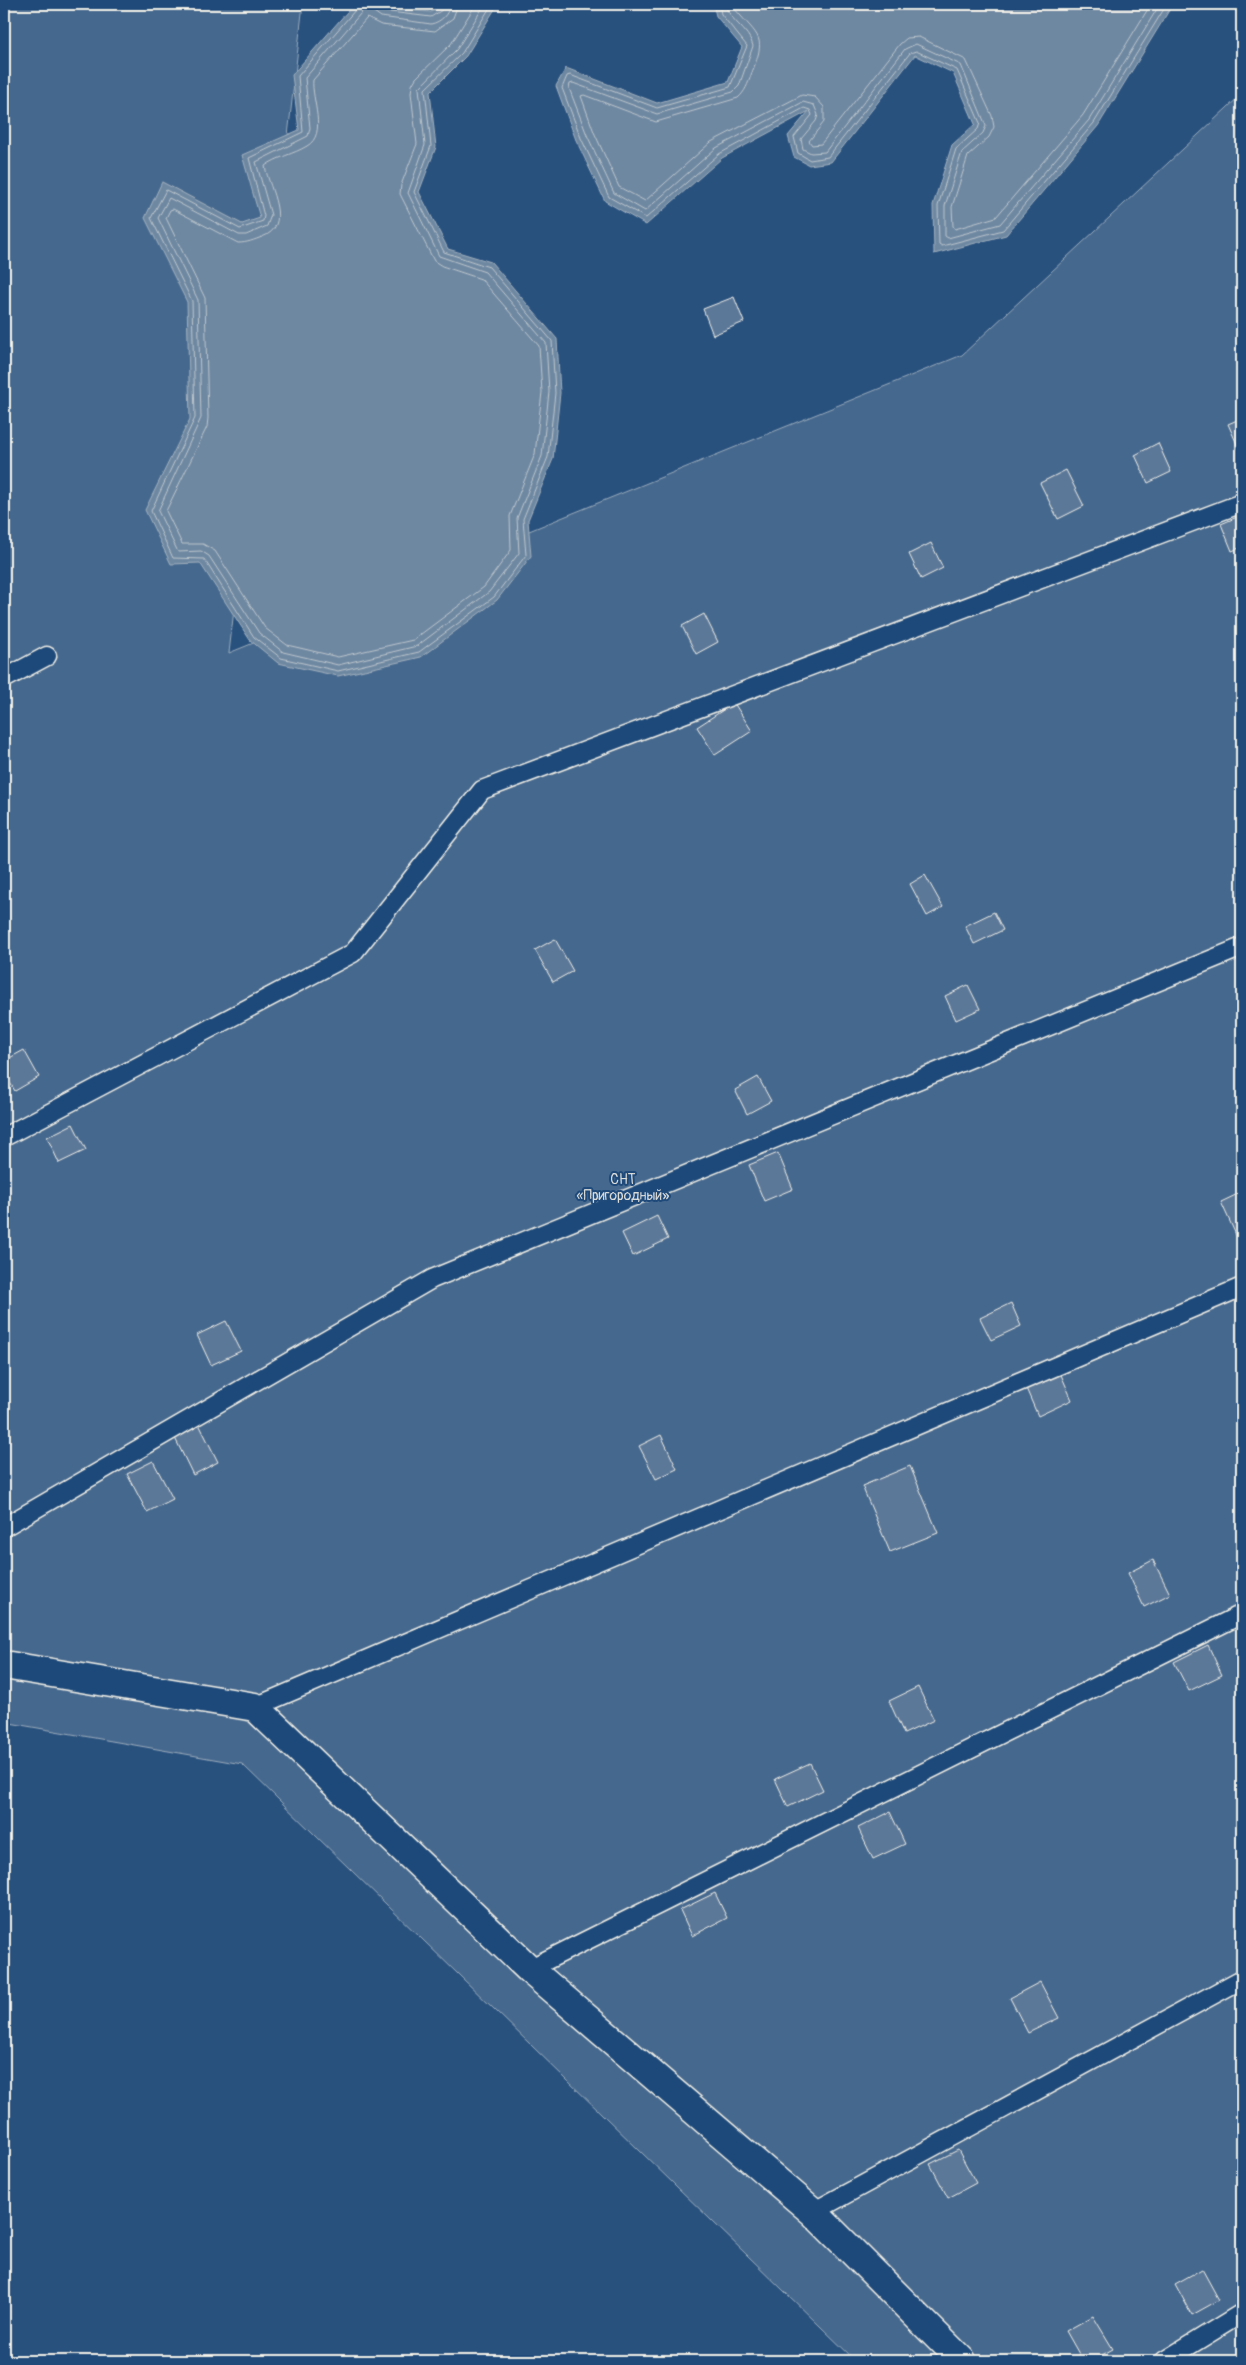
<svg xmlns="http://www.w3.org/2000/svg" width="1246" height="2365" font-family="Pangolin,sans-serif">
<style>
.green{fill:#45688e;stroke:#9cacbb}
.water{fill:#6e88a2;stroke:#a4b2be}
.lines{fill:none;stroke-linecap:round;stroke-linejoin:round}
.shore{stroke:#bec7cc;stroke-width:1}
.building{fill:#5b7899;stroke:#f4f1e8}
.service-casing{stroke:#f4f1e8;stroke-width:21}
.minor-casing{stroke:#f4f1e8;stroke-width:31}
.service{stroke:#1f4a7a;stroke-width:18}
.minor{stroke:#1f4a7a;stroke-width:28}
.labels{text-anchor:middle;dominant-baseline:central;stroke-width:4;stroke-linejoin:round;paint-order:stroke}
.park-label{font-size:14px;fill:#dadcda;stroke:#1f4a7a}
</style>
<rect width="100%" height="100%" fill="#28517e"/>
<filter id="ink" filterUnits="userSpaceOnUse"><feTurbulence type="fractalNoise" baseFrequency=".02" numOctaves="2"/><feDisplacementMap in="SourceGraphic" scale="10" xChannelSelector="R" yChannelSelector="G"/><feConvolveMatrix kernelMatrix="1 2 1 2 8 2 1 2 1" color-interpolation-filters="sRGB"/></filter>
<g filter="url(#ink)">
<polygon class="green" points="4,4 303,4 229,653 962,355 1242,94 1242,2361 856,2361 242,1764 4,1722"/>
<g class="water">
<polygon points="354,4 431,12 441,4 498,4 466,56 430,92 436,147 419,192 448,249 491,262 557,339 560,393 553,459 528,520 531,556 497,600 421,657 338,676 278,663 250,640 200,563 171,564 145,510 190,419 187,302 145,218 162,182 242,224 260,218 242,155 299,130 292,75"/>
<polygon points="713,4 1173,4 1098,126 1006,235 934,254 933,205 952,145 975,124 953,73 915,55 831,162 809,165 794,157 788,136 809,111 722,158 646,225 605,201 576,140 556,86 566,68 657,103 728,82 742,47 716,16"/>
</g>
<g class="lines">
<g class="shore">
<polyline points="357,4 356,9 298,76 303,132 249,158 264,216 263,221 240,229 166,190 151,218 192,301 195,418 151,511 173,558 204,559 254,637 281,658 338,671 419,652 494,597 526,555 523,519 548,457 555,393 552,341 489,267 444,252 414,192 431,146 425,89 462,53 492,4"/>
<polyline points="364,4 361,13 305,78 310,128 308,136 256,162 271,215 267,226 246,235 239,235 169,198 158,218 198,300 201,418 158,511 178,552 201,551 209,556 259,633 283,652 338,665 417,646 489,592 519,553 517,518 542,456 549,392 546,343 485,272 439,256 408,193 425,145 419,88 457,49 485,4"/>
<path d="M 372,4 L 374,12 L 381,17 L 431,24 C 441,22 449,14 450,4"/>
<polyline points="378,4 379,8 382,11 431,17 442,10 444,4"/>
<path d="M 458,4 L 453,18 L 435,31 L 381,25 L 367,18 L 313,80 C 311,99 328,134 307,146 C 294,154 277,157 265,166 C 269,189 293,226 262,237 C 254,240 247,243 238,243 L 173,209 L 170,210 L 166,218 L 205,298 L 208,418 L 207,427 L 166,511 L 182,544 L 203,544 L 215,551 L 265,628 L 287,645 L 338,657 L 413,640 L 484,587 L 511,550 L 510,516 L 535,454 L 542,392 L 539,346 L 481,279 L 442,266 L 434,261 L 400,194 L 401,185 L 417,144 L 411,93 L 412,85 L 416,78 L 451,44 L 476,4"/>
<polyline points="719,4 721,14 747,46 730,87 657,108 570,75 567,76 562,88 581,138 609,197 646,218 719,154 804,108 810,110 812,115 794,137 798,153 810,160 828,157 910,53 916,51 957,70 980,123 978,129 956,149 938,206 939,244 942,246 1003,230 1094,123 1167,4"/>
<path d="M 725,4 C 729,21 749,29 753,46 L 739,86 L 733,92 L 657,114 L 573,83 L 570,84 L 569,88 L 587,135 L 614,193 L 645,211 L 716,148 L 803,102 L 814,105 L 818,115 L 816,121 L 801,139 L 803,149 L 811,153 L 825,152 L 905,49 L 916,44 L 961,65 L 986,126 L 983,133 L 962,152 L 945,206 L 945,236 L 948,238 L 1000,224 L 1089,120 L 1160,4"/>
<path d="M 733,4 L 734,8 C 760,39 767,35 751,75 C 748,84 745,92 738,98 L 656,122 L 584,95 L 581,96 L 594,132 L 619,187 L 645,201 L 711,142 L 802,95 L 815,97 L 824,107 L 824,122 L 809,141 L 812,145 L 821,144 L 900,44 L 907,38 L 919,37 L 966,60 L 992,116 L 994,127 L 989,137 L 968,156 L 952,207 L 953,226 L 955,229 L 996,217 L 1083,115 L 1151,4"/>
</g>
</g>
<g class="building">
<polygon points="734,297 744,322 713,335 703,309"/>
<polygon points="1242,418 1242,452 1241,453 1228,424"/>
<polygon points="1158,443 1171,472 1148,483 1135,455"/>
<polygon points="1066,470 1084,506 1058,519 1040,483"/>
<polygon points="1242,515 1242,547 1232,551 1221,524"/>
<polygon points="931,543 943,568 921,579 909,554"/>
<polygon points="704,614 718,642 696,654 682,626"/>
<polygon points="734,703 752,731 715,755 697,727"/>
<polygon points="925,875 943,907 927,916 910,884"/>
<polygon points="994,912 1003,930 974,944 965,926"/>
<polygon points="555,939 573,971 553,982 535,950"/>
<polygon points="968,985 980,1009 956,1020 945,996"/>
<polygon points="24,1050 39,1077 15,1091 4,1073 4,1061"/>
<polygon points="758,1077 771,1101 747,1114 735,1090"/>
<polygon points="73,1124 86,1150 59,1163 47,1137"/>
<polygon points="778,1153 793,1189 764,1201 749,1165"/>
<polygon points="1242,1192 1242,1235 1237,1237 1221,1202"/>
<polygon points="657,1216 668,1239 633,1256 622,1233"/>
<polygon points="1011,1303 1021,1326 991,1340 980,1318"/>
<polygon points="226,1321 241,1351 211,1365 197,1335"/>
<polygon points="1059,1370 1072,1400 1038,1416 1025,1386"/>
<polygon points="199,1424 218,1462 193,1475 174,1436"/>
<polygon points="661,1435 677,1469 656,1479 639,1446"/>
<polygon points="153,1461 173,1499 147,1512 127,1474"/>
<polygon points="910,1466 938,1533 890,1552 862,1486"/>
<polygon points="1153,1560 1170,1594 1144,1607 1128,1573"/>
<polygon points="1208,1645 1222,1675 1189,1691 1174,1662"/>
<polygon points="918,1687 934,1720 904,1734 889,1701"/>
<polygon points="810,1763 823,1790 788,1807 775,1779"/>
<polygon points="890,1812 905,1844 873,1859 858,1828"/>
<polygon points="715,1893 727,1918 692,1936 680,1910"/>
<polygon points="1040,1982 1059,2018 1028,2033 1010,1998"/>
<polygon points="958,2150 976,2183 948,2198 930,2164"/>
<polygon points="1202,2269 1219,2300 1192,2315 1175,2284"/>
<polygon points="1093,2316 1113,2349 1091,2361 1083,2361 1066,2331"/>
</g>
<g class="lines">
<defs>
<g id="service">
<polyline points="4,679 47,656"/>
<polyline points="4,1137 353,953 482,790 1242,503"/>
<polyline points="4,1527 432,1279 1242,947"/>
<polyline points="255,1707 1242,1287"/>
<polyline points="529,1969 1242,1614"/>
<polyline points="813,2212 1242,1979"/>
<polyline points="1164,2361 1242,2313"/>
</g>
<polyline id="minor" points="4,1665 255,1707 529,1969 813,2212 962,2361"/>
</defs>
<use href="#service" class="service-casing"/>
<use href="#minor" class="minor-casing"/>
<use href="#service" class="service"/>
<use href="#minor" class="minor"/>
</g>
</g>
<g class="labels">
<g class="park-label">
<text x="623" y="1179">СНТ<tspan x="623" dy="16">«Пригородный»</tspan></text>
</g>
</g>
<rect width="1246" height="2365" fill="none" stroke="#1f4a7a" stroke-width="20"/>
<rect x="10" y="10" width="1226" height="2345" fill="none" stroke="#f4f1e8" stroke-width="2" filter="url(#ink)"/>
</svg>
